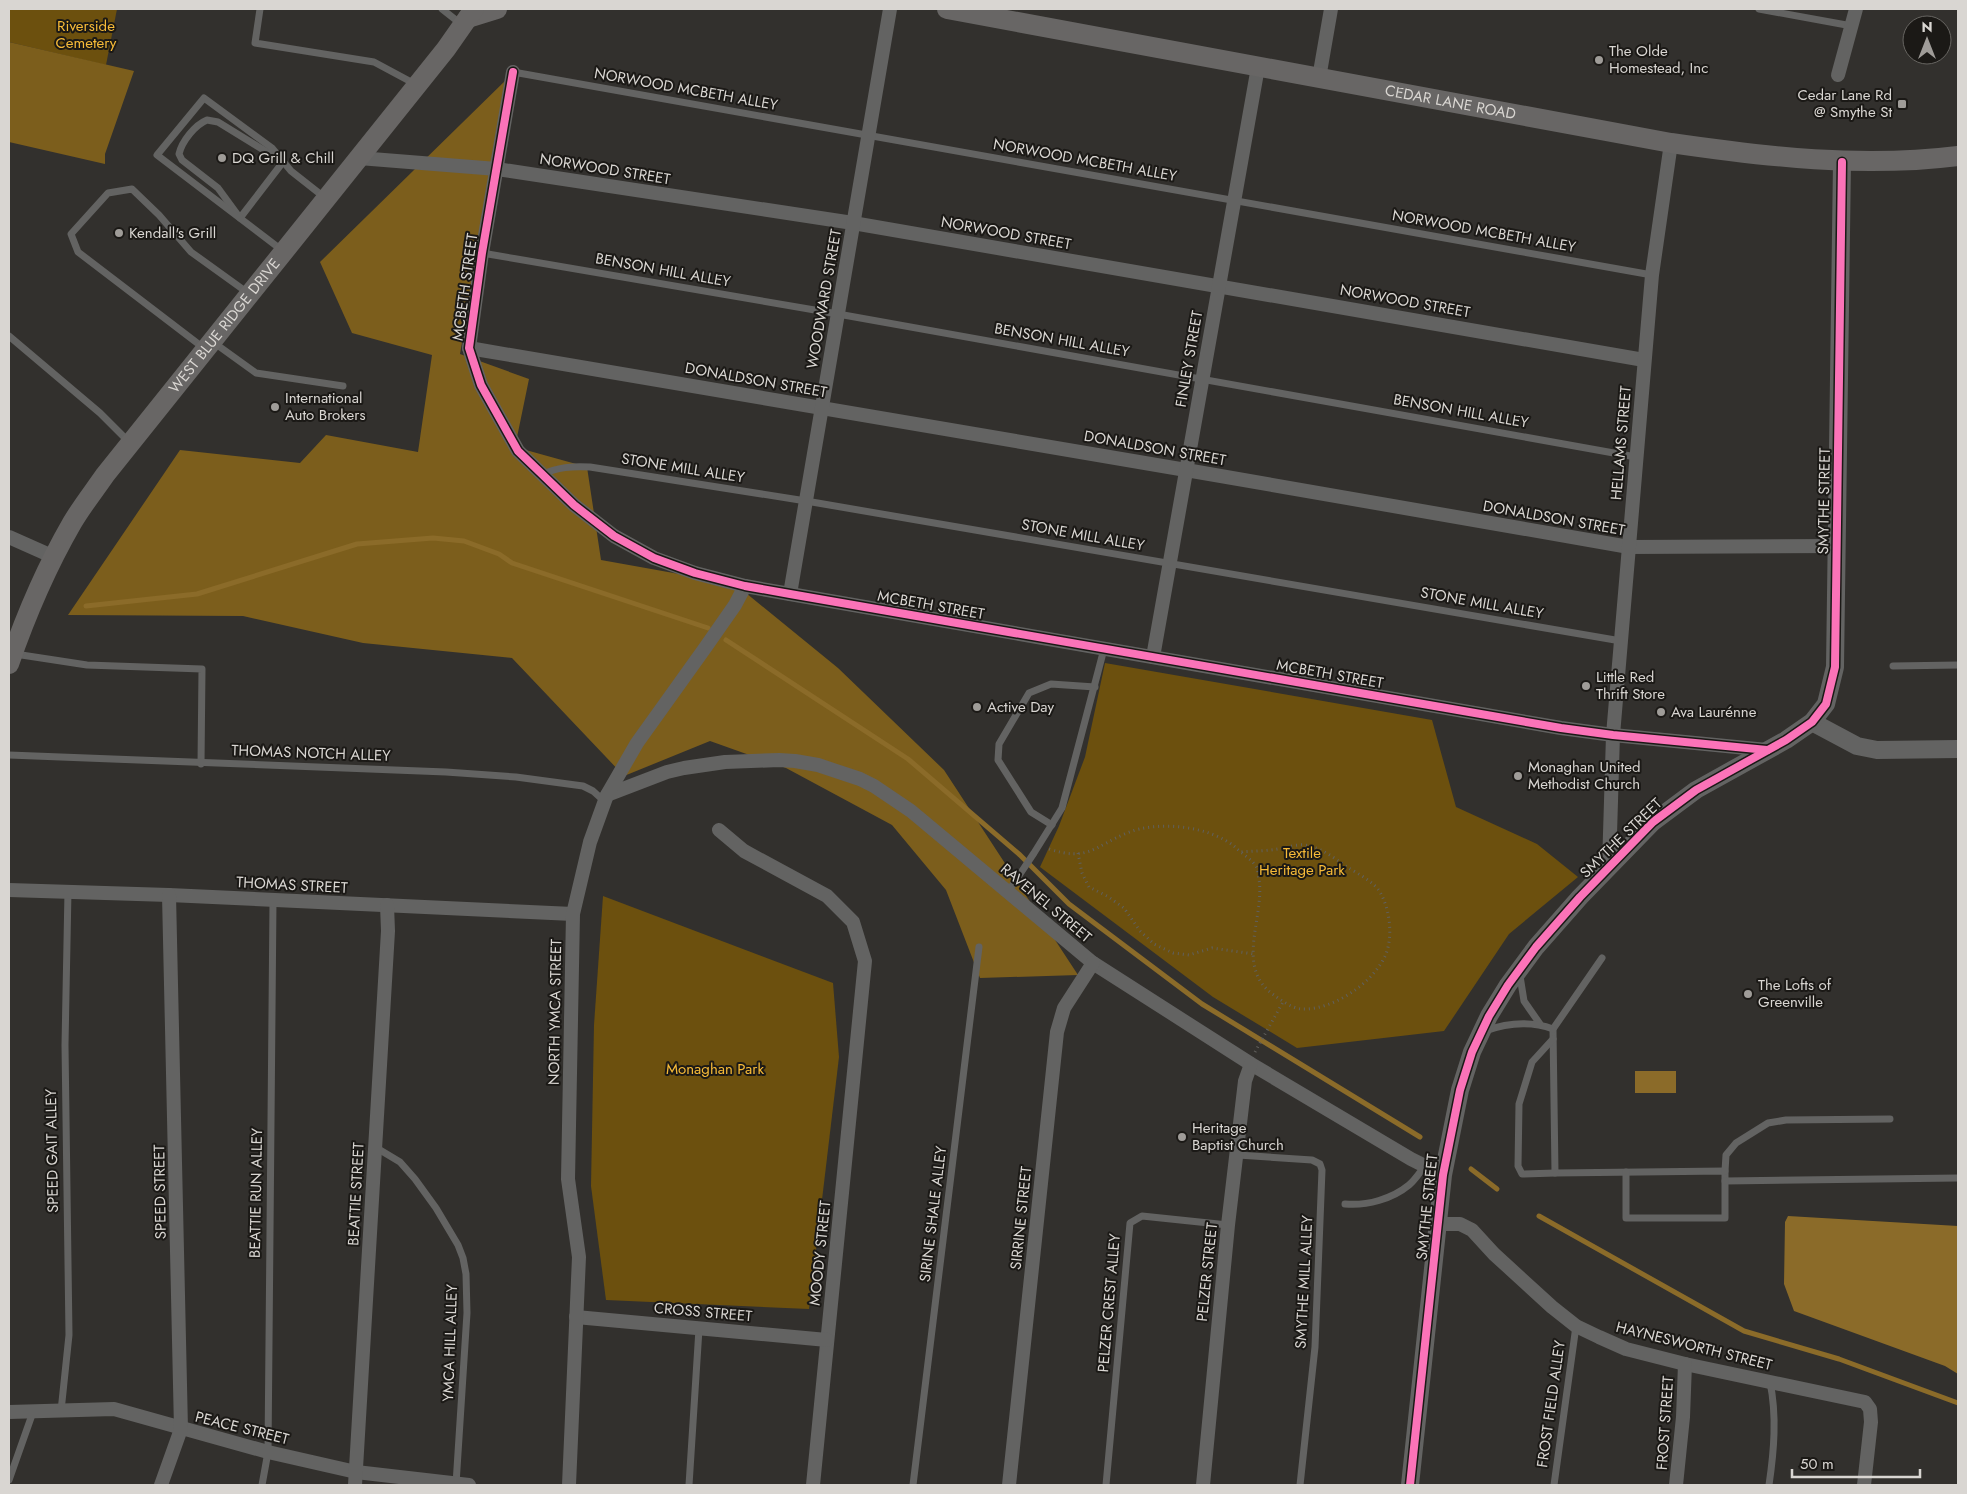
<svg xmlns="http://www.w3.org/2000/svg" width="1967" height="1494" font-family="Jost,sans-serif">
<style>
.green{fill:#6c500e}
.forest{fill:#7c5e1c}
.water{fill:#8b6b29}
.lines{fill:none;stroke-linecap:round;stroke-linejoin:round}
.stream{stroke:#8b6b29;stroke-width:5}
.path{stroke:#61605d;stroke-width:3;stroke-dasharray:1 4;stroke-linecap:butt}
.service{stroke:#636362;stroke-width:7}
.minor{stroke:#636362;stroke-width:14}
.tertiary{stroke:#636362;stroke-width:18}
.secondary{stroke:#686665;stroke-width:20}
.cycleway-casing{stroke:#1b1916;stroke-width:11}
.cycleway{stroke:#fb73b8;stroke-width:8}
.poi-dot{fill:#9f9c98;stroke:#1b1916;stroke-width:2}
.labels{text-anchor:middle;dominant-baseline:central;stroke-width:4;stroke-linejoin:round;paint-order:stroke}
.park-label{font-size:15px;fill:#f7bb38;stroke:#1b1916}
.poi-label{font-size:15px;fill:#d9d6d2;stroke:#1b1916;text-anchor:start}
.street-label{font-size:15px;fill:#d9d6d2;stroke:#1b1916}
</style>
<rect width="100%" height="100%" fill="#32302d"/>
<g class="green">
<polygon points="9,9 117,9 106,65 9,42"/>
<polygon points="1105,663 1432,720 1456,807 1537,844 1578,877 1509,934 1444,1031 1297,1048 1213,997 1040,867 1059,826 1085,757"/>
<polygon points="603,896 833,983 839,1057 809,1309 606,1300 591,1186 594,1025"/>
</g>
<g class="forest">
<polygon points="9,42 134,71 105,154 105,164 9,142"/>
<polygon points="508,78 460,354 529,379 515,447 587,467 601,560 735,584 838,668 944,770 1078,975 980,978 946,890 892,825 786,768 710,741 624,776 512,658 363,643 243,616 68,615 180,450 300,463 326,435 418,452 432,355 352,333 320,262"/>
</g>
<g class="water">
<rect x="1635" y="1071" width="41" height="22"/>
<polygon points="1788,1216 1958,1226 1958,1374 1945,1366 1794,1311 1784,1284 1785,1222"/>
</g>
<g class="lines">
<g class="stream">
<polyline points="86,606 197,594 357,544 433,538 464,541 499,554 512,563 708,628"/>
<polyline points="726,640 908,759 1020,855 1069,904 1202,1004 1420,1137"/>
<polyline points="1471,1169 1497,1189"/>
<polyline points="1539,1216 1744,1331 1839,1359 1958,1403"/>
</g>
<g class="path">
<path d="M 1049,849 C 1088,862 1095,846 1127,833 C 1158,820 1210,826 1235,847 C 1241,853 1253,860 1257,868 C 1258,871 1258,876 1259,879 C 1265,917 1234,968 1274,995 C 1282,1001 1292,1008 1301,1009 C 1332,1011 1374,983 1386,954 C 1393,935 1390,910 1380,892 C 1374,882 1357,873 1347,867 C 1334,858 1321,847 1304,845 C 1296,844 1286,848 1278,849 C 1266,851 1253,851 1240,852"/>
<polyline points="1078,853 1082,873 1089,887 1107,896 1124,908 1140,931 1154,944 1173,953 1189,955 1212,948 1254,954"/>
<polyline points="1255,1052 1283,1002"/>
</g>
<g class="service">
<polyline points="260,9 255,43 374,62 415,84"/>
<polyline points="442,9 461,24"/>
<polyline points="1759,9 1852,26"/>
<polyline points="513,72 1652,275"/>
<path d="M 207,120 L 218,122 L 283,162 L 240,218 L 218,188 L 182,160 L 179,154 C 182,141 195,125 207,120 Z"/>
<polyline points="283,251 157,155 204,98 272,148 291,171 324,197"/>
<polyline points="482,253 838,314 1636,457"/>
<polyline points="9,336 100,413 128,441"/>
<polyline points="213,342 256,373 343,386"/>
<polyline points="205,349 78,252 71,234 108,193 132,189 159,215 191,252 248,293"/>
<path d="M 541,475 C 558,467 572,466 590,467 L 806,501 L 1621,641"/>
<polyline points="15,654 87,665 202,669 201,764"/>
<polyline points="1893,666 1958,665"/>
<polyline points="9,755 446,772 516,777 583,786 593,791 604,801"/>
<polyline points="1052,825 1031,812 998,760 999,744 1029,693 1051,684 1095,687"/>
<polyline points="1008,892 1034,853 1062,808 1104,649"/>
<polyline points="1602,958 1553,1029 1555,1173 1725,1171 1725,1181 1958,1178"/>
<polyline points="1520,976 1524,1001 1540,1024"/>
<path d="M 1485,1031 C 1507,1023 1531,1021 1553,1029"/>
<polyline points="1553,1039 1532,1062 1519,1104 1518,1166 1522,1174 1555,1173"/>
<polyline points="375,1147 400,1162 415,1179 436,1208 458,1245 463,1258 466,1274 467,1313 456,1484"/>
<polyline points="1238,1155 1312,1160 1320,1164 1322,1170 1315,1347 1300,1485"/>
<polyline points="1725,1171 1726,1155 1736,1143 1768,1123 1786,1120 1890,1119"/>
<polyline points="1626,1172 1626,1218 1725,1218 1725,1181"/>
<path d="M 1345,1204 C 1367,1206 1392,1199 1409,1185 C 1415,1180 1420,1172 1425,1166"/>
<polyline points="61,1411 69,1335 65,1045 68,891"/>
<polyline points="9,1480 33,1412"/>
<polyline points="262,1485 268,1452 273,901"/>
<polyline points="689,1485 699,1329"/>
<polyline points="913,1485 979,947"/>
<polyline points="1106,1485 1130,1223 1142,1216 1228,1225"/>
<polyline points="1554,1485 1576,1326"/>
<path d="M 1769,1485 C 1774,1451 1777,1416 1770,1382"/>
</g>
<g class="minor">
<polyline points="513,72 482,253 469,348 481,385 518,451 574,505 614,536 654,558 695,573 745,586 790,594 1561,728 1613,735 1767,750"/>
<polyline points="1838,75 1856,9"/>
<polyline points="1319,78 1331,9"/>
<polyline points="359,158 497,169 853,223 1644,360"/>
<polyline points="469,348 1186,470 1629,547 1837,546"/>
<polyline points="9,537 54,557"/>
<polyline points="790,594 890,9"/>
<polyline points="1153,657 1258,67"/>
<polyline points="607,795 667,772 684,768 725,762 779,760 795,761 818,765 860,779 874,786 911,811 1093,963 1251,1064 1411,1159 1443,1175"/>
<polyline points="719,830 744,851 827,896 853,922 865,961 813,1485"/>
<polyline points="1609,867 1613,735 1652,275 1671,143"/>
<polyline points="9,890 169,895 573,914"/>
<polyline points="1439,1224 1460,1224 1472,1230 1494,1254 1552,1307 1576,1326 1599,1337 1626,1349 1685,1364 1865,1402 1870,1409 1871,1422 1864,1485"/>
<polyline points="576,1317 827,1340"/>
<polyline points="9,1412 114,1409 268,1452 356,1472 469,1485"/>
<polyline points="161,1485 181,1429 169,895"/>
<polyline points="355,1485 388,931 387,905"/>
<polyline points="569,1485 579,1257 568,1179 573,914 590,842 607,795 637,743 705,648 735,605 745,586"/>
<polyline points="1009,1485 1057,1032 1064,1008 1093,963"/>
<polyline points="1203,1485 1228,1225 1245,1081 1251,1064"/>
<polyline points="1676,1485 1683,1417 1685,1364"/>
</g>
<g class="tertiary">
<polyline points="1812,722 1857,746 1877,750 1958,749"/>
<polyline points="1410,1485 1443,1175 1460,1090 1472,1052 1489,1016 1508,985 1536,947 1580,897 1653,822 1696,790 1786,740 1812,722 1826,704 1835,667 1842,162"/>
</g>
<g class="secondary">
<path id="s1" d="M 947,9 L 1671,143 C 1767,157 1862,168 1958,156"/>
<polyline points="468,18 497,9"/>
<path id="s2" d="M 9,664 C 26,615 46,568 72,523 C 82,506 94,491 105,475 L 446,49 L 474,9"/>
</g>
<defs>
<g id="cycleway">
<polyline points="513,72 482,253 469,348 481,385 518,451 574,505 614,536 654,558 695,573 745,586 790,594 1561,728 1613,735 1767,750"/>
<polyline points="1410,1485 1443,1175 1460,1090 1472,1052 1489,1016 1508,985 1536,947 1580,897 1653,822 1696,790 1786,740 1812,722 1826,704 1835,667 1842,162"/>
</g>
</defs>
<use href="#cycleway" class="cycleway-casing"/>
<use href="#cycleway" class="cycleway"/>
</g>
<g class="poi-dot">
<circle cx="1599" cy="60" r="5"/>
<rect x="1897" y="99" width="10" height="10" rx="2.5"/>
<circle cx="222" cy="158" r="5"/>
<circle cx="119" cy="233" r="5"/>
<circle cx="275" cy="407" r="5"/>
<circle cx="1586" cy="686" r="5"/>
<circle cx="977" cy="707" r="5"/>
<circle cx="1661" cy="712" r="5"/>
<circle cx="1518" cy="776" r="5"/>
<circle cx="1748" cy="994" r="5"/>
<circle cx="1182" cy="1137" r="5"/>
</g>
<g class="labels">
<g class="park-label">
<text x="86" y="26">Riverside<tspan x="86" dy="17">Cemetery</tspan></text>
<text x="1302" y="853">Textile<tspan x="1302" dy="17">Heritage Park</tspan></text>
<text x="715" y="1069">Monaghan Park</text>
</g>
<g class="poi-label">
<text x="1609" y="51">The Olde<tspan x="1609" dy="17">Homestead, Inc</tspan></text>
<text x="1892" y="95" text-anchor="end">Cedar Lane Rd<tspan x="1892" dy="17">@ Smythe St</tspan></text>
<text x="232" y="158">DQ Grill &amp; Chill</text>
<text x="129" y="233">Kendall's Grill</text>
<text x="285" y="398">International<tspan x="285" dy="17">Auto Brokers</tspan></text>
<text x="1596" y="677">Little Red<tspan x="1596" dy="17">Thrift Store</tspan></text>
<text x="987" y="707">Active Day</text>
<text x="1671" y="712">Ava Laurénne</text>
<text x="1528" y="767">Monaghan United<tspan x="1528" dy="17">Methodist Church</tspan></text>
<text x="1758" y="985">The Lofts of<tspan x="1758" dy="17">Greenville</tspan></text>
<text x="1192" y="1128">Heritage<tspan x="1192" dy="17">Baptist Church</tspan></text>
</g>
<g class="street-label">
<text transform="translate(686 89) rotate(10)">NORWOOD MCBETH ALLEY</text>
<text stroke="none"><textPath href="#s1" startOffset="512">CEDAR LANE ROAD</textPath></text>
<text transform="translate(1085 160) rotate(10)">NORWOOD MCBETH ALLEY</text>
<text transform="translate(605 169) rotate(9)">NORWOOD STREET</text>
<text transform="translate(1484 231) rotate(10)">NORWOOD MCBETH ALLEY</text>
<text transform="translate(1006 233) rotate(10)">NORWOOD STREET</text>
<text transform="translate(663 270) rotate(10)">BENSON HILL ALLEY</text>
<text transform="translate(465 287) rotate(-82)">MCBETH STREET</text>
<text transform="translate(824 299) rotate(-80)">WOODWARD STREET</text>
<text transform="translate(1405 301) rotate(10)">NORWOOD STREET</text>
<text stroke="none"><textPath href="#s2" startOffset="404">WEST BLUE RIDGE DRIVE</textPath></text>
<text transform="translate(1062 340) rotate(10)">BENSON HILL ALLEY</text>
<text transform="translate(1189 359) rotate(-80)">FINLEY STREET</text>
<text transform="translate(756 380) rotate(10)">DONALDSON STREET</text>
<text transform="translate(1461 411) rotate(10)">BENSON HILL ALLEY</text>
<text transform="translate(1621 443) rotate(-85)">HELLAMS STREET</text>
<text transform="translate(1155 448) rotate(10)">DONALDSON STREET</text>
<text transform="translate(683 468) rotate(9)">STONE MILL ALLEY</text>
<text transform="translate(1824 501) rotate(-89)">SMYTHE STREET</text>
<text transform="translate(1554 518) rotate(10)">DONALDSON STREET</text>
<text transform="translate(1083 535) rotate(10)">STONE MILL ALLEY</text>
<text transform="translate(1482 603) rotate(10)">STONE MILL ALLEY</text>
<text transform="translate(931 605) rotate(10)">MCBETH STREET</text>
<text transform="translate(1330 674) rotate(10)">MCBETH STREET</text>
<text transform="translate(311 753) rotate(2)">THOMAS NOTCH ALLEY</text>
<text transform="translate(1621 838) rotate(-44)">SMYTHE STREET</text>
<text transform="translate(292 885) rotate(3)">THOMAS STREET</text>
<text transform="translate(1046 903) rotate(40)">RAVENEL STREET</text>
<text transform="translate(555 1012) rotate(-89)">NORTH YMCA STREET</text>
<text transform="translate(52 1151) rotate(-91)">SPEED GAIT ALLEY</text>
<text transform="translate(160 1192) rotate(-91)">SPEED STREET</text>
<text transform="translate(256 1193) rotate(-89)">BEATTIE RUN ALLEY</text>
<text transform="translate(356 1194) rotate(-87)">BEATTIE STREET</text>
<text transform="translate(1427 1207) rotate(-84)">SMYTHE STREET</text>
<text transform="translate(933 1214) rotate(-83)">SIRINE SHALE ALLEY</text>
<text transform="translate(1021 1218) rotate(-84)">SIRRINE STREET</text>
<text transform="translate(820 1253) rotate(-84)">MOODY STREET</text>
<text transform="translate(1207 1272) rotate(-84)">PELZER STREET</text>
<text transform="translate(1304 1282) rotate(-87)">SMYTHE MILL ALLEY</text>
<text transform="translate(1109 1303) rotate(-85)">PELZER CREST ALLEY</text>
<text transform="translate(703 1312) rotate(5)">CROSS STREET</text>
<text transform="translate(450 1343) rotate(-88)">YMCA HILL ALLEY</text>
<text transform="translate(1694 1346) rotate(14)">HAYNESWORTH STREET</text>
<text transform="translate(1551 1404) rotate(-82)">FROST FIELD ALLEY</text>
<text transform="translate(1665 1423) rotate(-86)">FROST STREET</text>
<text transform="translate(242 1428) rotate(14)">PEACE STREET</text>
</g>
</g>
<rect width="1967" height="1494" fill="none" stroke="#d9d6d2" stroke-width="20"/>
<g transform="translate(1927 40)"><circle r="24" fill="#1b1916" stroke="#676561"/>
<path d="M0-4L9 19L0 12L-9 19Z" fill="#9f9c98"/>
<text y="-8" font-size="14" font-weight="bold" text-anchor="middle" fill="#d9d6d2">N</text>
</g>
<path d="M1792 1469v8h128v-8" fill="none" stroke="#d9d6d2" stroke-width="2.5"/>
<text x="1800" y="1469" font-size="15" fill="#d9d6d2" stroke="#1b1916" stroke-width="4" paint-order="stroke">50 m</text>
</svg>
